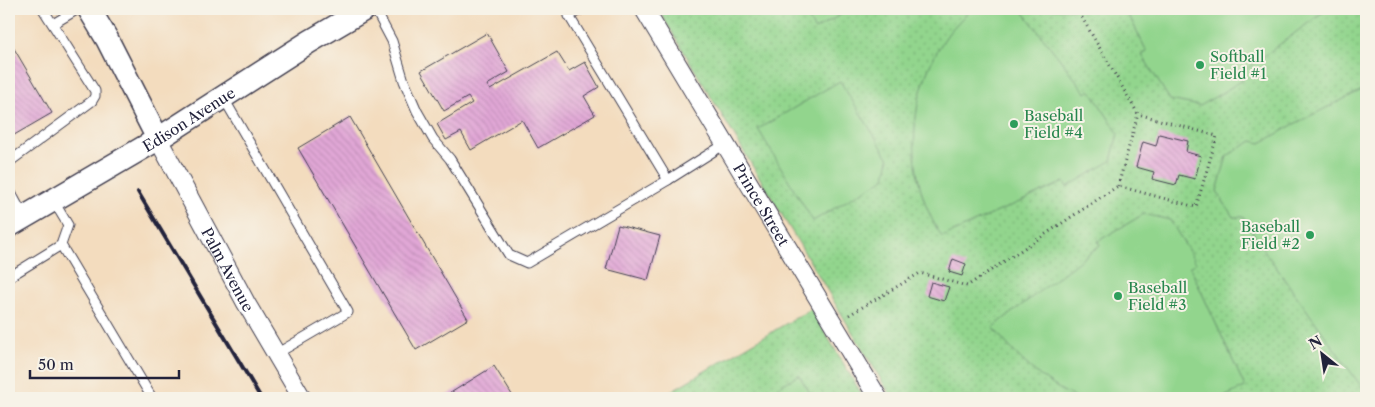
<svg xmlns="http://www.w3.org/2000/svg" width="1375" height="407" font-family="'Libre Caslon Text',serif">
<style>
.grass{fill:url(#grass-dots);stroke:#5a7c64}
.garden{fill:#92d58d;stroke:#5a7c64}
.building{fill:url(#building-back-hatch)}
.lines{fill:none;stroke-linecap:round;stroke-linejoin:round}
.service-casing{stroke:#413e4f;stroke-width:11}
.minor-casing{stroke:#413e4f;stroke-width:20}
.tertiary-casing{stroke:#413e4f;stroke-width:25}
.path{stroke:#413e4f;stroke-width:3;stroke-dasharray:1 4;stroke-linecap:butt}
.service{stroke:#fff;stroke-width:9}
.minor{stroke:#fff;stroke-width:18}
.tertiary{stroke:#fff;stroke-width:22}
.rail{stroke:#22223b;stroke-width:4}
.leisure-dot{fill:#2e9e5b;stroke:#f7f3e8;stroke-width:2}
.labels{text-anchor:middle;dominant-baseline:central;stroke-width:4;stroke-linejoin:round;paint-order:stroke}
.leisure-label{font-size:15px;fill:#27864d;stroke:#f7f3e8;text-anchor:start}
.street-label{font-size:15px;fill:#22223b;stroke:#f7f3e8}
</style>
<defs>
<pattern id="grass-dots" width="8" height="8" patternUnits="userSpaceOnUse" patternTransform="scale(1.25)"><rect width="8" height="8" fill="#92d58d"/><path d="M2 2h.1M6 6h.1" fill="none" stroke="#7eb77b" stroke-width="1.8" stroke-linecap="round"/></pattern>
<pattern id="building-back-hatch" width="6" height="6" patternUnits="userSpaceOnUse" patternTransform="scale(1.25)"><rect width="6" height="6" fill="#e1a7d6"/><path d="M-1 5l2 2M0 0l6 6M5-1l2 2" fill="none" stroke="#c18fb9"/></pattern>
</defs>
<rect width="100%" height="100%" fill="#f7f3e8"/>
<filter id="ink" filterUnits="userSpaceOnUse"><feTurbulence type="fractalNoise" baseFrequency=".02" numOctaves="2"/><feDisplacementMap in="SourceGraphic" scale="10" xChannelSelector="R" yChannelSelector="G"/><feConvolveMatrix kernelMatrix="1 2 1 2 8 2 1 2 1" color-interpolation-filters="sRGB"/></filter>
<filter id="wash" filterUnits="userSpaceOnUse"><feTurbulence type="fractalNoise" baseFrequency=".0096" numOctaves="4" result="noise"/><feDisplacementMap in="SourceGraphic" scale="20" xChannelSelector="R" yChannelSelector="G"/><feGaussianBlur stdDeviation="1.12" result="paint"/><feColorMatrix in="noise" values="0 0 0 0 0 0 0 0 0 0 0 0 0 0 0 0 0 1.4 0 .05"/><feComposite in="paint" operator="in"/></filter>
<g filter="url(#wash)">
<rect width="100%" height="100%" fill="#f3dcbe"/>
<g class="grass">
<polygon points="658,9 1366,9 1366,398 892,398"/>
<polygon points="811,309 864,398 659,398"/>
</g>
<g class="garden">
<polygon points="802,9 850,9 815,30"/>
<path d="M 972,9 L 1021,9 L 1086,93 L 1090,90 L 1118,133 L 1111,161 L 1067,187 L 1064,182 L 942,237 C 903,177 906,92 948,34 C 955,25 963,17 972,9 Z"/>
<polygon points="1126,9 1327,9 1240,74 1243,80 1200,106 1170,100 1142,55 1147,52"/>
<polygon points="840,81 889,159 885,178 813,221 758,129"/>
<polygon points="1366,88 1366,393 1266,253 1243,217 1233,217 1217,191 1227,156 1252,141 1261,143 1296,123"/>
<path d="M 1144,214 L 1170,220 L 1196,263 L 1190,267 L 1245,387 L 1222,398 L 1077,398 C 1043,383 1015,356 993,327 L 1100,245 L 1098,241 Z"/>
<polygon points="799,375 813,398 759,398"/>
</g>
<g id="blocks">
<g class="building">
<polygon points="487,33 509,72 487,85 490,90 557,52 569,71 585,62 599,87 584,96 595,115 538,148 522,120 471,150 461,132 446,140 437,124 472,103 468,97 444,111 421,71"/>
<polygon points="9,40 52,113 9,138"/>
<polygon points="350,117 468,319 416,350 298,148"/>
<polygon points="1159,134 1188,141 1186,152 1201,156 1195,179 1179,175 1176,185 1152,179 1154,172 1136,167 1143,142 1156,146"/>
<polygon points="618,225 660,236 648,280 606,269"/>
<polygon points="953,259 966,264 962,276 949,272"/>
<polygon points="931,282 949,287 944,301 927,296"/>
<polygon points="494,366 514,398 442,398 452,392"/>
</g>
</g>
</g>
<g filter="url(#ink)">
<use href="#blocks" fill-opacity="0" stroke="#413e4f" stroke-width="1"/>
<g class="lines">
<defs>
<g id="service">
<polyline points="375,9 392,41 404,81 417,111 433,139 450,159 509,255 527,263 668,180"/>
<polyline points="582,9 569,16 668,180 725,144"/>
<polyline points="53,24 78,9"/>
<polyline points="223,97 348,312 276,354"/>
<polyline points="9,162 92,101 95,96 95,91 43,9"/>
<polyline points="9,189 24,217"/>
<polyline points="61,245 152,398"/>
<polyline points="9,277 61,245 68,225 53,200"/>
</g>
<g id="minor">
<path id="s1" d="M 644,9 L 878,398"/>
<path id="s2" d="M 158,139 L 246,303 L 302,398"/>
</g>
<g id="tertiary">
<polyline points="89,9 107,39 158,139"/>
<path id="s3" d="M 9,226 L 158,139 L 309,42 L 365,9"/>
</g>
</defs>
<use href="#service" class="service-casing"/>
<use href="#minor" class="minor-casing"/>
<use href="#tertiary" class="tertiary-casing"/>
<g class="path">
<polyline points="1118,186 1138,114"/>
<polyline points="849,315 920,273 967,286 1118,186 1196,207 1217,136 1138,114 1077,9"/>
</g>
<use href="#service" class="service"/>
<use href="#minor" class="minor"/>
<use href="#tertiary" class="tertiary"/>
<polyline class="rail" points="138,192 261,398"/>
</g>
</g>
<g class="leisure-dot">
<circle cx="1200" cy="65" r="5"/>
<circle cx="1014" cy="124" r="5"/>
<circle cx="1310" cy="235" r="5"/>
<circle cx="1118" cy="296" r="5"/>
</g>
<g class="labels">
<g class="leisure-label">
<text x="1210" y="56">Softball<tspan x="1210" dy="17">Field #1</tspan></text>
<text x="1024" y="115">Baseball<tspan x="1024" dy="17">Field #4</tspan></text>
<text x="1300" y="226" text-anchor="end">Baseball<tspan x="1300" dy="17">Field #2</tspan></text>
<text x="1128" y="287">Baseball<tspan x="1128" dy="17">Field #3</tspan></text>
</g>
<g class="street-label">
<text stroke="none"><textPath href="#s3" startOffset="209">Edison Avenue</textPath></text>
<text stroke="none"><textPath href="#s1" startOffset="228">Prince Street</textPath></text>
<text stroke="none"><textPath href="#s2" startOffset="148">Palm Avenue</textPath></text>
</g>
</g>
<rect width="1375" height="407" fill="none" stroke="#f7f3e8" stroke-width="30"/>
<g transform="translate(1322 354) rotate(330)" stroke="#f7f3e8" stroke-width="4" paint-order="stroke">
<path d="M0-4L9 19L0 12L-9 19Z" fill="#22223b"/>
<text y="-8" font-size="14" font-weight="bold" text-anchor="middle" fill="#22223b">N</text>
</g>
<path d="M30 370v8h149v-8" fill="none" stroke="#22223b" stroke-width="2.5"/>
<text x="38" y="370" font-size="15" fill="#22223b" stroke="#f7f3e8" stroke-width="4" paint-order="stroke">50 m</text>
</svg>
